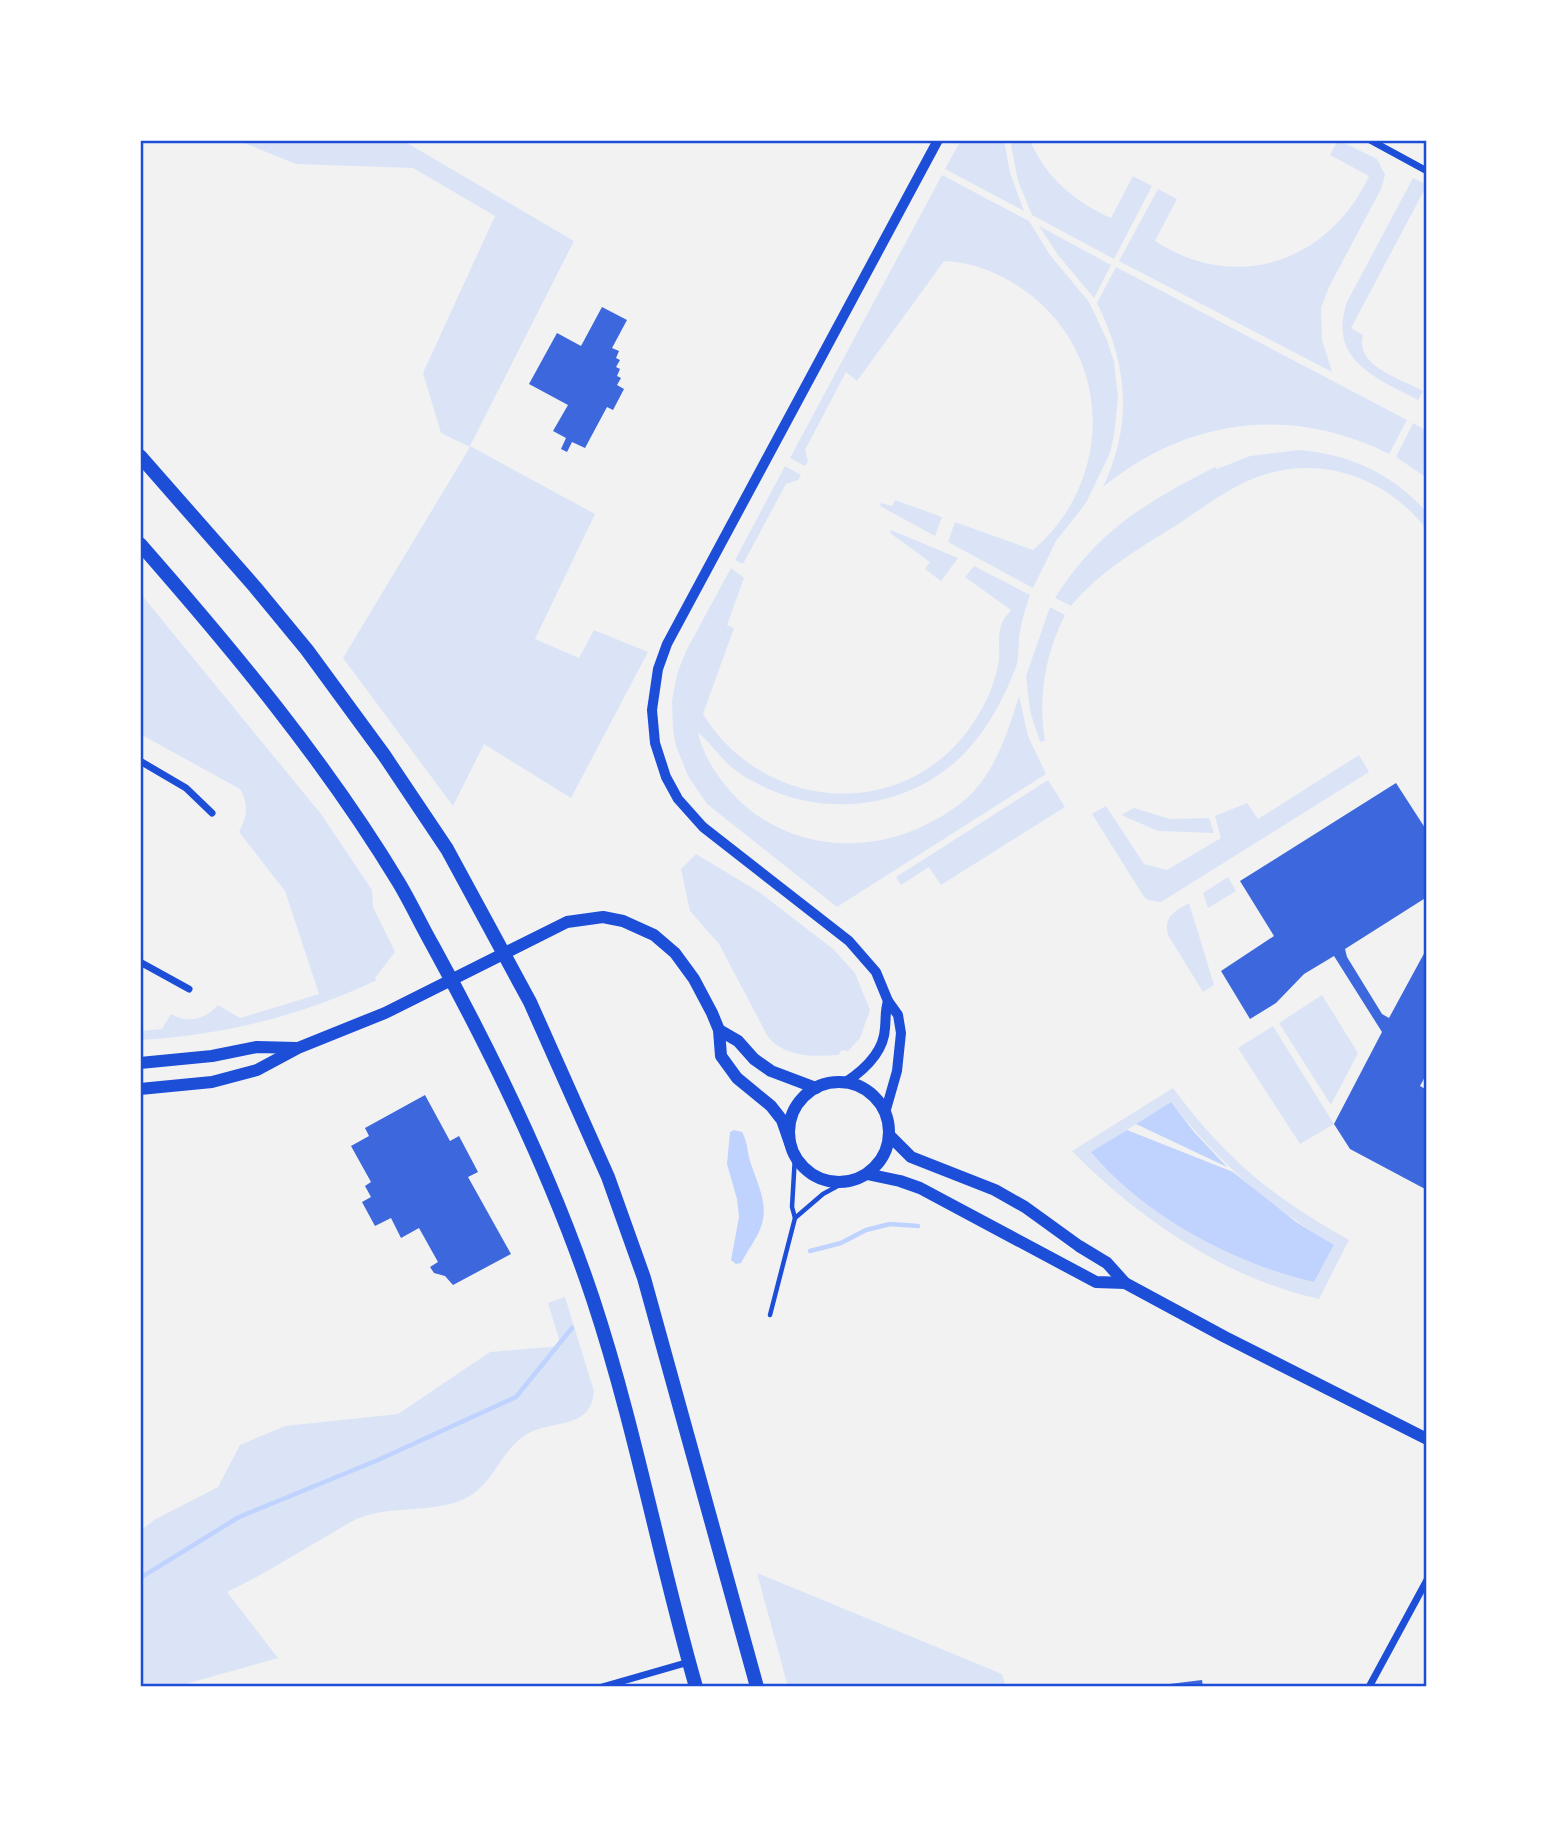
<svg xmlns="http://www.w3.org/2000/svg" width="1567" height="1827" font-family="Montserrat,sans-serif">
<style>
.green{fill:#dbe4f7;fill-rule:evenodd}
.water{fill:#bfd3fe}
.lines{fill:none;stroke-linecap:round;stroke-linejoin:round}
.stream{stroke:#bfd3fe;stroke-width:4.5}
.building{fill:#3d67dc}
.service{stroke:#1d4ed8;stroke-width:4.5}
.minor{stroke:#1d4ed8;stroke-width:7}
.tertiary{stroke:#1d4ed8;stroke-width:10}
.secondary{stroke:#1d4ed8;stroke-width:12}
.trunk{stroke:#1d4ed8;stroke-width:14}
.neatline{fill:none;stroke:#1d4ed8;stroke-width:2.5}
</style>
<rect width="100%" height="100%" fill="#f2f2f2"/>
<g class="green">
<polygon points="237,140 402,140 574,241 470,446 595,514 535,639 579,658 594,630 648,652 571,798 484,744 453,806 343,658 470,447 441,433 423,373 495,216 413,168 296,164"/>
<polygon points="961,140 1004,140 1010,173 1024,211 945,169"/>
<path d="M 1010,140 L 1030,140 C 1045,177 1075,202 1111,218 L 1133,176 L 1152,186 L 1114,259 L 1032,215 L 1018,181 Z"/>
<path d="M 1338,140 L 1377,159 L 1385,175 L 1381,189 L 1329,287 L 1321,308 L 1322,340 L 1332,372 L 1119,261 L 1158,189 L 1177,199 L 1155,241 C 1236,294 1329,262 1369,176 L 1330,155 Z"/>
<path d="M 942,175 L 1029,221 L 1050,255 L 1089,302 L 1107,340 L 1114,362 L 1118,398 L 1114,435 L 1110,453 L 1086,503 L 1056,541 L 1033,588 L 948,542 L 955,522 L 1033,550 C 1113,482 1114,358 1028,293 C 1004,275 975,262 944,261 L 857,381 L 846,372 L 805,450 L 808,462 L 805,466 L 790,458 Z"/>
<path d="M 1413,178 L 1427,185 L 1351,328 L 1363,335 C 1354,366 1401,379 1423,391 L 1418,400 C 1376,378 1327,360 1347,302 Z"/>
<polygon points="1039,226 1111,265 1094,298 1058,255"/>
<path d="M 1116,267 L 1407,420 L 1389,454 C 1291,405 1188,418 1103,487 C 1133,423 1128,366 1097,303 Z"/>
<polygon points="1413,423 1427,431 1427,478 1396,457"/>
<path d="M 1299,450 C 1350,454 1392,474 1426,511 L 1427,530 C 1388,479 1323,454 1260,476 C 1229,487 1200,510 1172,528 C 1135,551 1099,572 1071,606 L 1055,598 C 1098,530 1145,503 1215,467 L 1217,469 L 1250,456 Z"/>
<polygon points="785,466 801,475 798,480 786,484 743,564 735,560"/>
<polygon points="895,500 942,517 935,536 880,506 881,503 892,506"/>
<polygon points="891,530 958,558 941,581 925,569 930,562 890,533"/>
<path d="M 974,566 L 1030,595 C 1026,607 1022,619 1020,631 C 1018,643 1019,658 1016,667 C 1005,695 991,723 971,746 C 919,807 828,821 758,784 C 750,780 742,775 735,770 C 721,759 711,743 698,733 C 704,757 715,773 731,792 C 779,846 857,857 921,827 C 940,818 959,807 973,792 C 998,765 1008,730 1019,696 L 1028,736 L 1046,774 L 837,907 L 707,804 L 688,776 L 676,746 L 673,730 L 672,701 L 677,674 L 686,651 L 731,568 L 744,578 L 727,625 L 734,628 L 703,714 C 765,815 910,823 975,720 C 987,702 995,682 999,661 C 1000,649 997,634 1002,623 C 1003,619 1008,614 1011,610 L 965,577 Z"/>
<path d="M 140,593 L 321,814 L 372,890 L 373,907 L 395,952 L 375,978 L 377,980 C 301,1016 224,1035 140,1040 L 140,1031 L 162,1029 L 171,1014 C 188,1024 206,1019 218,1005 L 240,1018 L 319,994 L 285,891 L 239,832 C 247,817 249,804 240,789 L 140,734 Z"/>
<path d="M 1050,607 L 1065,615 C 1045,655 1038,697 1045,741 L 1040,742 L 1030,711 L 1026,676 Z"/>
<polygon points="1359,755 1369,772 1161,902 1149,900 1144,897 1092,814 1106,806 1144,864 1167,870 1221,838 1215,816 1247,803 1258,819"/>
<polygon points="1048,780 1065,807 941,885 929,867 901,885 896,877"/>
<polygon points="1134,808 1170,819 1209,818 1214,833 1158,831 1121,815"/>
<path d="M 696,854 L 759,892 L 833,949 L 855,973 L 870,1010 L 860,1038 L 848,1051 L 842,1050 L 838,1055 C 813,1057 785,1057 768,1037 L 719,944 L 690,911 L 681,869 Z"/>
<polygon points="1228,877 1236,891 1208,908 1203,893"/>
<path d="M 1189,903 L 1214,985 L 1203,992 L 1168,935 C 1163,917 1175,911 1189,903 Z"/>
<polygon points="1322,995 1358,1053 1331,1105 1279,1023"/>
<polygon points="1273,1026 1334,1124 1300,1144 1238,1048"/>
<path d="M 1173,1088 C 1227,1160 1271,1196 1349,1240 L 1319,1299 C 1227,1279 1137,1218 1072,1151 ZM 1171,1102 C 1217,1161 1270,1208 1334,1245 L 1314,1282 C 1236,1264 1142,1215 1092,1152 Z"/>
<path d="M 565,1297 L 594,1391 C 591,1432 550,1418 524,1436 C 499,1453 492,1488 462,1500 C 430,1513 391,1506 362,1517 C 350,1521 340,1529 329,1535 C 295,1554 262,1576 227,1592 L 278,1658 L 175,1687 L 140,1687 L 140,1531 L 154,1520 L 218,1487 L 240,1445 L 285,1426 L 398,1414 L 490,1352 L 561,1346 L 548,1303 Z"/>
<polygon points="757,1573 1002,1674 1006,1687 788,1687"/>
</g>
<g class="water">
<polygon points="1171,1102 1194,1132 1227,1167 1136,1124"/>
<path d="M 734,1130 L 742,1132 C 748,1142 747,1153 751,1164 C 759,1188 771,1209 758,1234 C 753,1244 746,1253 741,1263 L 736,1264 L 731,1260 L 739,1217 L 737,1199 L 727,1164 L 730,1132 Z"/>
<path d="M 1127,1130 L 1233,1172 L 1296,1222 L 1334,1245 L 1314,1282 C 1235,1264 1144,1216 1091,1152 Z"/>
</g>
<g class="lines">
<g class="stream">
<polyline points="810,1251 841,1243 866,1230 890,1224 918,1226"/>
<polyline points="140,1578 239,1517 378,1460 516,1397 572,1328"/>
</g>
</g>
<g class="building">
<polygon points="602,307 627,320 612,348 619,351 616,358 620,360 616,367 620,369 617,376 621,378 617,385 624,389 613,410 607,407 585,448 572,442 567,452 561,449 566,438 553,431 568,405 529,384 557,333 581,346"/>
<polygon points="1396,783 1427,831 1427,897 1345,949 1347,957 1382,1014 1389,1018 1427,948 1427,1073 1420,1086 1427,1090 1427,1190 1350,1149 1334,1124 1382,1032 1334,956 1304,974 1276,1003 1250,1019 1221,971 1274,936 1240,881"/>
<polygon points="425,1095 450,1141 459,1136 478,1172 468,1177 511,1254 453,1285 445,1276 434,1273 430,1267 438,1262 419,1228 401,1238 391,1218 375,1226 362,1202 371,1197 365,1186 371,1182 351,1146 369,1136 365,1128"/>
<polygon points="1202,1680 1203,1687 1161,1687 1161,1685"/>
</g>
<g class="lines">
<g class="service">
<polyline points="795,1218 823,1194 845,1182"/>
<polyline points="770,1315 795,1218 792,1207 795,1156"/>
</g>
<g class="minor">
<polyline points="1370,140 1427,171"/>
<polyline points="140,761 186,788 212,813"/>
<polyline points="140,962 189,989"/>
<polyline points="602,1687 689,1662"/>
<polyline points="1369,1687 1427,1580"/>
</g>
<g class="tertiary">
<path d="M 846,1082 C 864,1070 884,1052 885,1028 C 886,1018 885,1011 888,1001"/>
<polyline points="885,1113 897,1071 901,1033 898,1015 888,1001 876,972 849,941 703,827 678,799 666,777 655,743 652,710 658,669 667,644 938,140"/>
</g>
<g class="secondary">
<polyline points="719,1030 738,1041 754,1059 771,1071 816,1088"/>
<polyline points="140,1063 212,1056 257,1047 297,1048"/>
<circle cx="839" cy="1132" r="50"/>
<polyline points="140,1089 212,1082 257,1070 298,1048 385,1013 567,922 603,917 623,921 654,935 675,953 694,979 712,1013 719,1030 721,1056 737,1078 771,1106 782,1120 790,1143"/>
<polyline points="889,1135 911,1157 995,1190 1025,1207 1079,1246 1107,1263 1125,1283 1225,1337 1427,1439"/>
<polyline points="867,1174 900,1181 920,1188 1096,1282 1125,1283"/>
</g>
<g class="trunk">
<polyline points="140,456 255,587 307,650 384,755 447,849 530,1002 608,1177 644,1278 757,1687"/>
<path d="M 140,544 C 233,650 326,762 399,883 C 411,903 421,925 433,946 C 495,1059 552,1176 593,1299 C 635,1426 659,1558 696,1687"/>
</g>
</g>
<rect width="1567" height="1827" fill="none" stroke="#ffffff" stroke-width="284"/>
<rect x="142" y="142" width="1283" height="1543" class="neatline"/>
</svg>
